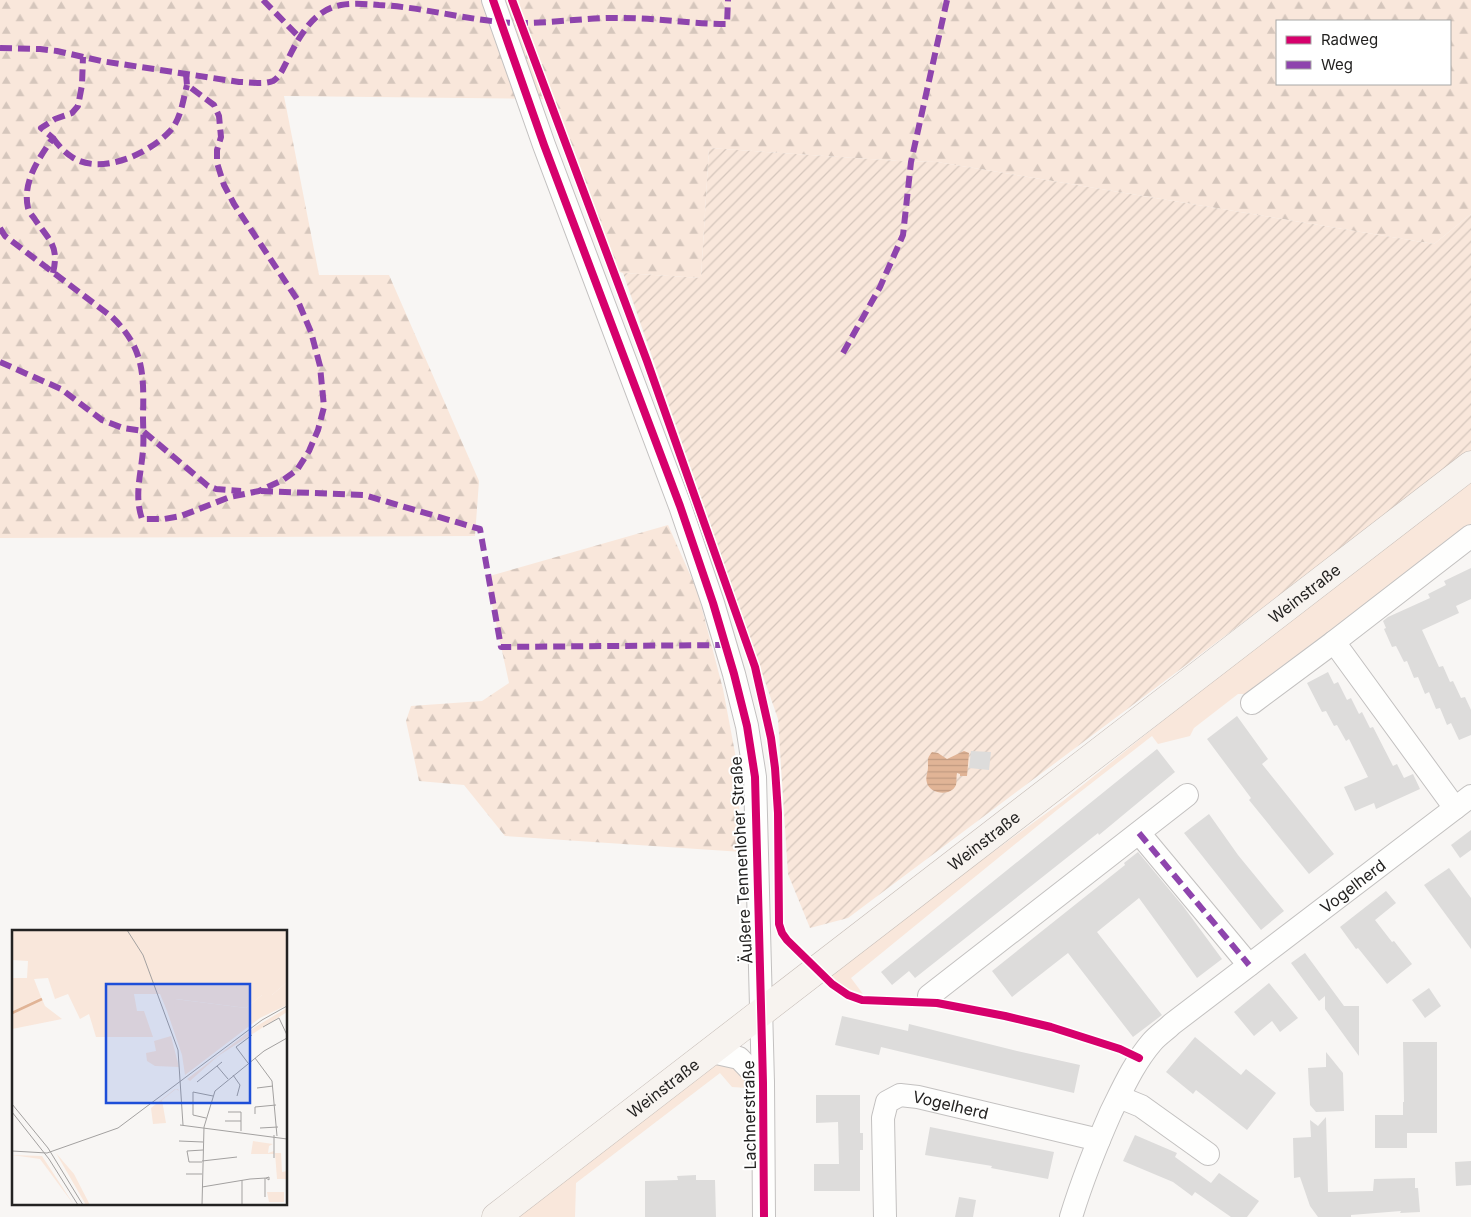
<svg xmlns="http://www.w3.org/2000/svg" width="1471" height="1217" font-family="Inter,sans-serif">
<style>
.grass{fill:#f9e7db}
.forest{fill:url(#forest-firs);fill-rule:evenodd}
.garden{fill:url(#garden-furrows)}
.water{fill:url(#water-rules)}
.building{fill:#dddcdb}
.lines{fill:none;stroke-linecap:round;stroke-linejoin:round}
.minor-casing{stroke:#c3c1c0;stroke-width:24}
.major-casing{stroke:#c5bcb6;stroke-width:29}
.minor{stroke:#fefefd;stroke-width:22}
.major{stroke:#f7f3ef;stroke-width:28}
.quiet{stroke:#8e44ad;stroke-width:6;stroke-dasharray:12 6;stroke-linecap:butt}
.cycleway-casing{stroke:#fff;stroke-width:11}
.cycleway{stroke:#d6006c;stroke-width:8}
.labels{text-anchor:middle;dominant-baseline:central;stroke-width:4;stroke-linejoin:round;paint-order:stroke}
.street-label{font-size:16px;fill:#232221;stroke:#fff}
.inset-river{fill:none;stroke:#e1b496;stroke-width:2.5}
.inset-road{fill:none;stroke:#a3a1a0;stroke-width:1}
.view{fill:#1d4ed8;fill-opacity:0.15;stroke:#1d4ed8;stroke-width:2.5}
.inset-edge{fill:none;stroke:#232221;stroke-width:2.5}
</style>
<defs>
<pattern id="forest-firs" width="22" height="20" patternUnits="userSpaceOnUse" patternTransform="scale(1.25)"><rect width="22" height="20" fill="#f9e7db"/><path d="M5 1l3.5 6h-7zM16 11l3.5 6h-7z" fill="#d5c6bc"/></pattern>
<pattern id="garden-furrows" width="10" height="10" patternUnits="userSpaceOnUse" patternTransform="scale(1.25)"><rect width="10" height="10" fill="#f9e7db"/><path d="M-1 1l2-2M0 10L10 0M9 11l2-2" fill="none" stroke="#d5c6bc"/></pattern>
<pattern id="water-rules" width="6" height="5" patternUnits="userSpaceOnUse" patternTransform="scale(1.25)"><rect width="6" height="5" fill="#e1b496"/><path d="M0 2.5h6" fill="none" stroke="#c19a81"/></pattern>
</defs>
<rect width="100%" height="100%" fill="#f8f6f4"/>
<g class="grass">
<polygon points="1471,478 1471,525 1245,694 1238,694 1194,728 1190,736 1158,744 1152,736 1057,810 851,978 863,994 843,987 829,974 882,933 1063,801 1328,588"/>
<polygon points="717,1063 729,1063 747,1077 748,1088 732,1087 720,1073 576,1183 575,1217 517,1217"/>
</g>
<g class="forest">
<path d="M 0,0 L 1471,0 L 1471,214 L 1434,244 L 937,162 L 899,161 L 709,148 L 701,278 L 623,273 L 617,271 L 547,99 L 284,96 L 319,275 L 389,275 L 479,481 L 475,536 L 0,538 ZM 1277,21 L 1450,21 L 1450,84 L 1277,84 Z"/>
<polygon points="668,525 697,590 723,689 736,758 742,852 505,836 464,785 419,781 406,721 411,706 482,701 509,683 486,577"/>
</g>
<polygon class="garden" points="709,148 899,161 937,162 1434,244 1471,214 1471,452 848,918 810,928 788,874 778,719 623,273 701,278"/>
<path class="water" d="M 964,751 L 969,753 L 967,776 L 960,776 L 960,774 L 957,773 C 956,777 957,781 956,785 C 951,797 930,794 927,783 C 925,777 928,773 928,767 C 928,760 927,758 932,752 L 938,753 L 947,759 Z"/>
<g class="building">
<polygon points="1471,568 1471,599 1456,606 1459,613 1422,630 1439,667 1443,666 1450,682 1453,681 1461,698 1465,697 1471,710 1471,735 1459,740 1451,723 1447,725 1440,708 1436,709 1429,692 1425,694 1418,677 1414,678 1407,661 1404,662 1396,646 1392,647 1384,629 1386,628 1383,621 1388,617 1430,598 1428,594 1446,585 1444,581"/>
<polygon points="1328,672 1334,684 1338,682 1347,700 1351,698 1359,714 1362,712 1370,728 1373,727 1393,766 1397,764 1404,778 1413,774 1420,789 1376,809 1374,803 1355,811 1344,787 1368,777 1349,739 1346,741 1337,725 1334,726 1326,711 1322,712 1307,683"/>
<polygon points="1237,716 1268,759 1262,764 1334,854 1309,874 1249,800 1251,798 1207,739"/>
<polygon points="1157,749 1175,772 1099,835 1098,833 915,978 909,971 892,985 881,972"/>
<polygon points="971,751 991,752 989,770 969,768"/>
<polygon points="1209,814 1238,855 1284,911 1261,930 1184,833"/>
<polygon points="1471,830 1471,850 1460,858 1451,845"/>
<polygon points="1138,852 1183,906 1222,959 1197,978 1139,898 1097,932 1162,1015 1133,1037 1068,953 1012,997 992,971 1125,865 1124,863"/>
<polygon points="1449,868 1471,898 1471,949 1424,885"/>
<polygon points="1386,891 1396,903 1375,920 1392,942 1394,941 1412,964 1387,984 1358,948 1356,949 1340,927"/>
<polygon points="1305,953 1344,1006 1359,1006 1359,1056 1325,1009 1325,996 1319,1001 1291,963"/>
<polygon points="1269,983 1298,1018 1280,1032 1272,1021 1254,1036 1234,1012"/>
<polygon points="1429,988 1441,1006 1425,1018 1412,1000"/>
<polygon points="842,1016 908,1031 909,1024 1017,1051 1080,1065 1074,1093 881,1047 879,1055 835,1045"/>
<polygon points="1195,1037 1241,1075 1246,1069 1276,1093 1247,1130 1196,1090 1193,1094 1166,1072"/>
<polygon points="1403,1042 1437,1042 1437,1133 1407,1133 1407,1148 1375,1148 1375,1115 1403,1115 1403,1102 1404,1102"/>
<polygon points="1326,1052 1343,1073 1344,1111 1316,1112 1310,1105 1308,1068 1326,1067"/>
<polygon points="816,1095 860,1095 860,1133 863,1133 863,1150 860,1150 860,1191 814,1191 814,1164 839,1164 838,1122 816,1123"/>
<polygon points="1326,1117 1328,1192 1373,1191 1374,1179 1415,1178 1415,1188 1418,1188 1420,1212 1400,1213 1401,1211 1351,1215 1351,1217 1318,1217 1310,1206 1300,1177 1294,1178 1293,1138 1311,1137 1310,1120 1318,1126"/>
<polygon points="930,1127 1054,1152 1048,1179 991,1168 992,1166 925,1155"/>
<polygon points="1135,1135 1177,1153 1175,1157 1211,1183 1219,1173 1259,1201 1247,1217 1231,1217 1195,1192 1192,1196 1173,1182 1123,1161"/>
<polygon points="1471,1161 1471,1185 1456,1186 1455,1162"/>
<polygon points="696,1175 696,1180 715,1180 716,1217 645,1217 645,1181 678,1180 677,1176"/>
<polygon points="959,1197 976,1200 973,1217 955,1217"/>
</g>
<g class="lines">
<defs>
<g id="minor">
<polyline points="493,0 544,145 680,506 713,603 734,674 747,726 755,777 763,1083 764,1217"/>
<polyline points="1252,703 1334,642"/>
<polyline points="1455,808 1334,642 1471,536"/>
<polyline points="1139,833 1249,965"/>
<polyline points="929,996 1187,795"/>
<polyline points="712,1052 739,1058 763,1083"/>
<polyline points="1119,1097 1141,1106 1208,1154"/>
<path id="s1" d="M 885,1217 L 883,1118 L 887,1102 L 900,1095 L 918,1097 L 1099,1140"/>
<path id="s2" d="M 1071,1217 C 1082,1181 1096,1146 1111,1112 C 1123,1088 1134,1063 1152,1042 C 1158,1035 1166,1030 1172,1024 L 1471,796"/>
</g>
<g id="major">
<path id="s3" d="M 496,1217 L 1471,465"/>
</g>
</defs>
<use href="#minor" class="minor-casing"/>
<use href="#major" class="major-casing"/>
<use href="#minor" class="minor"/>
<use href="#major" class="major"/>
<g class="quiet">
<polyline points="263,0 299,37"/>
<path d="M 0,48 L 40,49 L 57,51 L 101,61 L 239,82 C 250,82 263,85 273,81 C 279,78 283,69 286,63 C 298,39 312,10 341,5 C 353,3 367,4 379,5 C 420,7 459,18 500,22 C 540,26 581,17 621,18 C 657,18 692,24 727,24 L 728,0"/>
<path d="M 53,138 C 58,145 64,152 72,157 C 100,176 149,154 170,131 C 181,119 183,100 187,85"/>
<path d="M 0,228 L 5,236 L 112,317 C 144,348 144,374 143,416 C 143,427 144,439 143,450 C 141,475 134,495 142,519 L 164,519 L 181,516 L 230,497 L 259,491 L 283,480 L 297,470 L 309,451 L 318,430 L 324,407 L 320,366 L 311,332 L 297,299 L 234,204 L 224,185 L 217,163 L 217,150 L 221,137 L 219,116 L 214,105 L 187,85 L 186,74"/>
<path d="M 53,273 C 59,247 51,242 36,221 C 34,217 29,213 28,208 C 22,182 39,158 53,138 L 41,128 L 55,119 L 72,113 L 78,106 L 82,85 L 83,57"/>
<polyline points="843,353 880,287 903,235 911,162 947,0"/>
<polyline points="0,362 61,389 102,420 123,428 143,431 208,486 216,489 241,491"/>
<polyline points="261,491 364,495 480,529 501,647 725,645"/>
<polyline points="1139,833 1249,965"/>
</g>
<defs>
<g id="cycleway">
<polyline points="493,0 544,145 680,506 713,603 734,674 747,726 755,777 763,1083 764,1217"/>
<polyline points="512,0 647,361 755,667 771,738 775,768 778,813 779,924 782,933 787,940 832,984 848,995 862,1000 937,1003 1005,1016 1051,1027 1120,1049 1139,1058"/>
</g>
</defs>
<use href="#cycleway" class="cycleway-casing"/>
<use href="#cycleway" class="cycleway"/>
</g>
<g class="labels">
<g class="street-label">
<text stroke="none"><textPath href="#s3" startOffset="1021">Weinstraße</textPath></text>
<text stroke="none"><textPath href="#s3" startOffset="616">Weinstraße</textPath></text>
<text transform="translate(741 860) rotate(-93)">Äußere Tennenloher Straße</text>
<text stroke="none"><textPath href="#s2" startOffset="448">Vogelherd</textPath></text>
<text stroke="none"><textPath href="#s3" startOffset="211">Weinstraße</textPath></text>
<text stroke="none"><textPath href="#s1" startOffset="182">Vogelherd</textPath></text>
<text transform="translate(749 1115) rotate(-91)">Lachnerstraße</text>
</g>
</g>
<g transform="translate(12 930)">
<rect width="275" height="275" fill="#f8f6f4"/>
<path d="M 29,67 L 33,76 L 50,89 L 0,99 L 0,82 ZM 275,78 L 275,82 L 206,126 L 178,151 L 175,149 L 243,97 ZM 163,159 L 166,159 L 167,161 L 164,159 L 150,170 L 154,193 L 141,194 L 139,178 ZM 241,211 L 261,214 L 257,216 L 256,223 L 262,221 L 262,224 L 239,224 ZM 44,223 L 62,244 L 78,275 L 74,275 ZM 263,223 L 269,223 L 270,242 L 275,241 L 275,249 L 265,249 ZM 0,225 L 30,226 L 62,275 L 28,229 ZM 272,262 L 272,272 L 257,272 L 255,262 Z" fill="#f9e7db"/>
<path d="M 0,0 L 275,0 L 275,52 L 260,65 L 250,65 L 234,78 L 164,69 L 163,81 L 155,81 L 148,64 L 122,64 L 125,81 L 132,81 L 141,107 L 84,107 L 77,84 L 68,89 L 56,64 L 43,69 L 36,48 L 22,49 L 29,67 L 0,82 L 0,48 L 15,48 L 16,31 L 0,30 ZM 159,106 L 167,137 L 143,136 L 135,131 L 134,123 L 144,121 L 142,111 Z" fill="#f9e7db"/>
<path d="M 275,52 L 275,75 L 248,88 L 173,145 L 170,125 L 155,81 L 162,81 L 163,69 L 234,78 L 250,65 L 260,65 Z" fill="#f9e7db"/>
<path class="inset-river" d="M 0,83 L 30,69"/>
<path class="inset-road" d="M 115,0 L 131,25 L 166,120 L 171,195M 251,97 L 267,88 L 275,105M 243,128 L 260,151 L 265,206M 236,133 L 224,117 L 240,105M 205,136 L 216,149M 221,145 L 228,155 L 225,166M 185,152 L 210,132M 245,158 L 261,156M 0,174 L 36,218 L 71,275M 0,182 L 37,229 L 66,275M 216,182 L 229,182 L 229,201M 243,184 L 243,177 L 264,175M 194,188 L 181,185 L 181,162 L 201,166M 213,191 L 229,191M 168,195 L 275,209M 248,198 L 266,197M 167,211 L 191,212M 0,221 L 35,223 L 106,198 L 250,90 L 275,76M 262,228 L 262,205M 190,231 L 225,227M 190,232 L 177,232 L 175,221 L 191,220M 174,244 L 190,244M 253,248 L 253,267M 230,250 L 230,275M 190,257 L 238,249 L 254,248 L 257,247 L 257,250 L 254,248M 190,275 L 192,197 L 203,161 L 252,121 L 275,108"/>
<path class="view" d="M 94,54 L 238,54 L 238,173 L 94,173 Z"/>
<rect width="275" height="275" class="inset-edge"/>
</g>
<rect x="1276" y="20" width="175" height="65" fill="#ffffff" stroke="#a7a7a6"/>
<rect x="1286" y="36" width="25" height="8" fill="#d6006c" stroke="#a7a7a6"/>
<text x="1321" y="45" font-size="15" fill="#232221">Radweg</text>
<rect x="1286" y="61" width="25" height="8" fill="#8e44ad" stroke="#a7a7a6"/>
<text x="1321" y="70" font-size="15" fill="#232221">Weg</text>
</svg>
